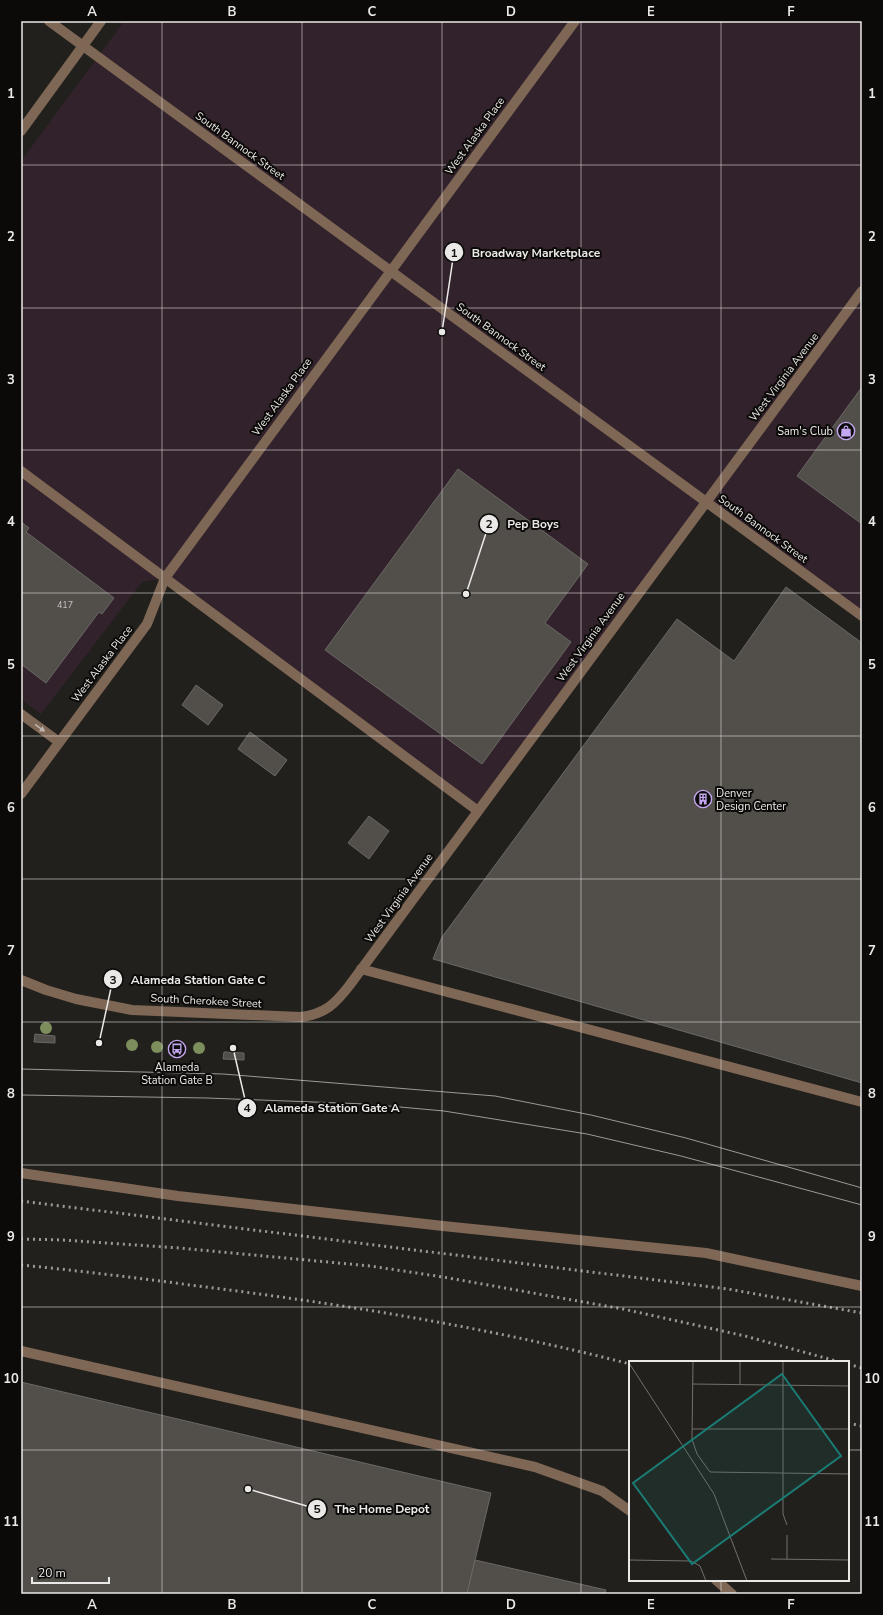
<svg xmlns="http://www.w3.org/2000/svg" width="883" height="1615" font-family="'Nunito Sans',sans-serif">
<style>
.commercial{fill:#32222b}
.building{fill:#524f4b;stroke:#6a6864}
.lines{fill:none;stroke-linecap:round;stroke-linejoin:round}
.minor{stroke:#7f6756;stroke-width:10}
.tram{stroke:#9c9a97;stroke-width:1}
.rail{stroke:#9c9a97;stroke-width:3;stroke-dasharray:2 4;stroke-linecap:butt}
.tree{fill:#7b8e5c}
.oneway{fill:#c0b5ad}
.grid{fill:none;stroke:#ebe9e7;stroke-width:1;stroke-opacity:0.55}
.labels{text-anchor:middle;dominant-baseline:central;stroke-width:4;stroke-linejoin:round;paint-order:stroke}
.number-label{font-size:9px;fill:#c5c2c0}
.street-label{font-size:11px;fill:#ebe9e7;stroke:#0b0a08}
.poi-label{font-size:11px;fill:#ebe9e7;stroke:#0b0a08;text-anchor:end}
.inset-road{fill:none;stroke:#72706d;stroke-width:1}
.view{fill:#1a7c74;fill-opacity:0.15;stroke:#1a7c74;stroke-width:2}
.inset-edge{fill:none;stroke:#ebe9e7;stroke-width:2}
.leader{fill:none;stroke:#ebe9e7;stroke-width:1.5}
.callout-dot{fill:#ebe9e7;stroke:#0b0a08;stroke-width:1.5}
.mark-label{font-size:12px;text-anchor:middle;font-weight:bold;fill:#111}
.callout-label{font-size:12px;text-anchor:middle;font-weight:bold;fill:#ebe9e7;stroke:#0b0a08;stroke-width:4;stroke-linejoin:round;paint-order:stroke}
.neatline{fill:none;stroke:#ebe9e7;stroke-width:1.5}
.grid-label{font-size:13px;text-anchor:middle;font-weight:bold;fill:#ebe9e7}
</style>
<rect width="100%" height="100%" fill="#22201c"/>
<polygon class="commercial" points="119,21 862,21 862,616 706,503 478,811 165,578 142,582 41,714 21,699 21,161 122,24"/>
<g class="building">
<polygon points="862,387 862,524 797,476"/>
<polygon points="458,469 588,564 545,623 571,642 482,764 325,650"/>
<polygon points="21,522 29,528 26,532 114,598 102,614 99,612 46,683 21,664"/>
<polygon points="786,587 862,643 862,1083 433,959 442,937 677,619 734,661"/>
<polygon points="196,685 223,705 208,725 182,705"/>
<polygon points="250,732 287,760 275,776 238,749"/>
<polygon points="369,816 389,831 369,859 348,843"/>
<polygon points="35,1034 55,1036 55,1043 34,1042"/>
<polygon points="224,1052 244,1053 244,1060 223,1059"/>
<polygon points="21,1382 491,1493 467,1594 21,1594"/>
<polygon points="475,1560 606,1590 605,1594 467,1594"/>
</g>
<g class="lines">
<g class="minor">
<polyline points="49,21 862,616"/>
<polyline points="21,131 101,21"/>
<polyline points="21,471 478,811"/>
<polyline points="21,714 59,742"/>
<polyline points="21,794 147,624 165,578 575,21"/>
<polyline points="361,969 862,1102"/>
<path d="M 21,980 L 46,990 L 76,999 L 132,1010 L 301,1017 C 325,1014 335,1004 349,986 L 862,291"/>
<polyline points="21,1173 178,1196 443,1226 706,1253 862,1286"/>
<polyline points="21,1351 535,1467 602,1491 630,1511"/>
<polyline points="716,1580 732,1594"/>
</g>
<g class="tram">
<polyline points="21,1069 223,1074 495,1096 591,1115 686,1138 862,1188"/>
<polyline points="21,1095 207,1098 367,1104 444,1111 587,1134 681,1156 862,1205"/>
</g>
<g class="rail">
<polyline points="21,1201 728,1289 862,1313"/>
<polyline points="21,1239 63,1240 179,1248 370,1266 443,1277 623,1309 745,1336 840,1362"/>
<path d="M 21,1265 C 83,1271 144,1279 206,1287 C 348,1305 491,1328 630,1364"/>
<polyline points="848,1364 862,1368"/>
<polyline points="848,1423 862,1426"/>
</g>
</g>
<g class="tree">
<circle cx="46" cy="1028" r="6"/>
<circle cx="132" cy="1045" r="6"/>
<circle cx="157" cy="1047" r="6"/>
<circle cx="178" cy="1047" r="6"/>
<circle cx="199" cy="1048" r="6"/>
</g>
<defs><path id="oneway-solid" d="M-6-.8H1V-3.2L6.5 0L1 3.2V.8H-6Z"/></defs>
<use class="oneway" href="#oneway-solid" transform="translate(40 728) rotate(36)"/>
<path class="grid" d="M 162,21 L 162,1594M 302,21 L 302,1594M 442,21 L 442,1594M 581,21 L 581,1594M 721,21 L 721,1362M 21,165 L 862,165M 21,308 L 862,308M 21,450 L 862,450M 21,593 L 862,593M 21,736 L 862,736M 21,879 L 862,879M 21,1022 L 862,1022M 21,1165 L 862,1165M 21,1307 L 862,1307M 21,1450 L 630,1450M 848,1450 L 862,1450M 721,1580 L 721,1594"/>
<defs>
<symbol id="shop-ring" viewBox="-11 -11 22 22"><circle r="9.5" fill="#0b0a08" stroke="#c4a7f1" stroke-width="1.5"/><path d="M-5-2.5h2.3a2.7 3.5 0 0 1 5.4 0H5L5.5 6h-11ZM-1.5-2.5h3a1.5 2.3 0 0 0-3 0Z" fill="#c4a7f1"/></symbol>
<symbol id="building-ring" viewBox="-11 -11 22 22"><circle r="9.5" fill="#0b0a08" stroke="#c4a7f1" stroke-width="1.5"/><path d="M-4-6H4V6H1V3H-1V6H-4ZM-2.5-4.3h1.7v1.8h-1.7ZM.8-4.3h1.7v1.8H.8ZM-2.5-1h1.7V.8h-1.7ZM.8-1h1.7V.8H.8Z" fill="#c4a7f1"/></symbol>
<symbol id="bus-ring" viewBox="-11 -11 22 22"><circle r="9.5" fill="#0b0a08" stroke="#c4a7f1" stroke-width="1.5"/><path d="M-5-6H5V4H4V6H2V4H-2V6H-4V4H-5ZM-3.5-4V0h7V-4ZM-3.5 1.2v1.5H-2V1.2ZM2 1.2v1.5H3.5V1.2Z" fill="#c4a7f1"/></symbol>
</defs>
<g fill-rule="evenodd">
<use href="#shop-ring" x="836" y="421" width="20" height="20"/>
<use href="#building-ring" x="693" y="789" width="20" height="20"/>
<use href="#bus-ring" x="167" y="1039" width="20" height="20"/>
</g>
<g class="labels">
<g class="number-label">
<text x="65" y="605">417</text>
</g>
<g class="street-label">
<text transform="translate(475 136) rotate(-54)">West Alaska Place</text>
<text transform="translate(240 146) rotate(36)">South Bannock Street</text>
<text transform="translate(501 337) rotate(36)">South Bannock Street</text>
<text transform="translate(784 377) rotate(-53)">West Virginia Avenue</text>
<text transform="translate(282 397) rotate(-54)">West Alaska Place</text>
<text transform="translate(763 529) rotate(36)">South Bannock Street</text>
<text transform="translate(591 637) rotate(-54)">West Virginia Avenue</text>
<text transform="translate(102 664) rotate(-53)">West Alaska Place</text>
<text transform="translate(399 898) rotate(-54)">West Virginia Avenue</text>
<text transform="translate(206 1001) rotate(3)">South Cherokee Street</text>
</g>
<g class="poi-label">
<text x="833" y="431">Sam's Club</text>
<text x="716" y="793" text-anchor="start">Denver<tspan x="716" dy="13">Design Center</tspan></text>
<text x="177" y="1067" text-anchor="middle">Alameda<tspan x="177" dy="13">Station Gate B</tspan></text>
</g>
</g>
<g transform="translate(629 1361)">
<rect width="220" height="220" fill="#22201c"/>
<path class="inset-road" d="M 64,0 L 63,78 L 68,93 L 81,111 L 220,113M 111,0 L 111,24M 154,0 L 154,153 L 158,164M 0,2 L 85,133 L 118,220M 63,23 L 220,25M 63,68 L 220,68M 142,198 L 220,199M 158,198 L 158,174M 0,199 L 62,200 L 71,205 L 77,220"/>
<path class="view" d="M 153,13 L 212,95 L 63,203 L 4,122 Z"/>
<rect width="220" height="220" class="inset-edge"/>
</g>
<path class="leader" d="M442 332L454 252M466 594L489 524M99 1043L113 979M233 1048L247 1108M248 1489L317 1509"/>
<g class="callout-dot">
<circle cx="442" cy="332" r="4"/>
<circle cx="466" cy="594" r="4"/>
<circle cx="99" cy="1043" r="4"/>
<circle cx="233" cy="1048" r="4"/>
<circle cx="248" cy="1489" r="4"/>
<circle cx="454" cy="252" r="10"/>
<circle cx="489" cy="524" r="10"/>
<circle cx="113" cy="979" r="10"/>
<circle cx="247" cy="1108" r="10"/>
<circle cx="317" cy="1509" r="10"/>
</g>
<g class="mark-label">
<text x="454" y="257">1</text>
<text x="489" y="528">2</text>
<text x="113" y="984">3</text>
<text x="247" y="1112">4</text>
<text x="317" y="1513">5</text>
</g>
<g class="callout-label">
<text x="536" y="257">Broadway Marketplace</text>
<text x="533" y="528">Pep Boys</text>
<text x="198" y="984">Alameda Station Gate C</text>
<text x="332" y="1112">Alameda Station Gate A</text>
<text x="382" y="1513">The Home Depot</text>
</g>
<rect width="883" height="1615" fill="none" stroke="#0b0a08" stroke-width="44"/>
<path d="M32 1577v6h77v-6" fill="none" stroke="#ebe9e7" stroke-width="2"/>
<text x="38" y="1577" font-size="12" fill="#ebe9e7" stroke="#0b0a08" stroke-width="3" paint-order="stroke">20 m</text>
<rect x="22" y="22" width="839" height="1571" class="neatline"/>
<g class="grid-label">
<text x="92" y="16">A</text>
<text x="232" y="16">B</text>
<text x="372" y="16">C</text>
<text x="511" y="16">D</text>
<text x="651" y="16">E</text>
<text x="791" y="16">F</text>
<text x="11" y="98">1</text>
<text x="872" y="98">1</text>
<text x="11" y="241">2</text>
<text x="872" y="241">2</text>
<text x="11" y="384">3</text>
<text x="872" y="384">3</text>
<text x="11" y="526">4</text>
<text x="872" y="526">4</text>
<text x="11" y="669">5</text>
<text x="872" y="669">5</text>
<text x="11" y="812">6</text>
<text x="872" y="812">6</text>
<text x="11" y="955">7</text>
<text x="872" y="955">7</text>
<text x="11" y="1098">8</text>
<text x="872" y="1098">8</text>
<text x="11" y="1241">9</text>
<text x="872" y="1241">9</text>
<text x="11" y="1383">10</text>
<text x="872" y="1383">10</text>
<text x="11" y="1526">11</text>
<text x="872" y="1526">11</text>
<text x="92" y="1609">A</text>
<text x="232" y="1609">B</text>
<text x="372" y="1609">C</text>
<text x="511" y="1609">D</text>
<text x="651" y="1609">E</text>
<text x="791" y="1609">F</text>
</g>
</svg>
